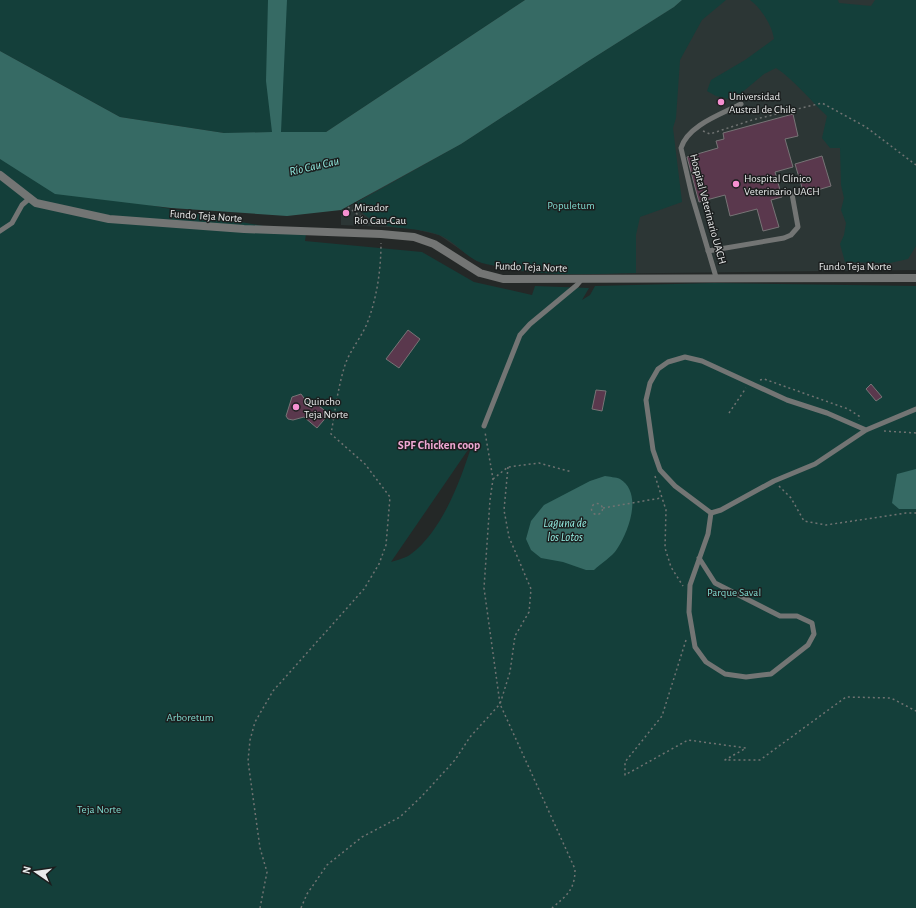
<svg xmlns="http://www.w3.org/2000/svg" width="916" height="908" font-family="'Alegreya Sans',sans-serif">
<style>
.built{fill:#2c3635}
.green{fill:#143f3a;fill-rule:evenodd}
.water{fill:#366a64}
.building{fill:#5a384d;stroke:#777476}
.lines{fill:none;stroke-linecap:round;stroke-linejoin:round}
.path{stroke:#707372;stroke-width:1.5;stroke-dasharray:2 3;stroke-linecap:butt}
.lane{stroke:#737574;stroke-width:5}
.street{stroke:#737574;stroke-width:8}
.poi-dot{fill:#f690d1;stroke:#1b1e1e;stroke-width:1.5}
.labels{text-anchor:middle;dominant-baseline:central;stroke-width:3;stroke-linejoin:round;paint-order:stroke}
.poi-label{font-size:11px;fill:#e9ebeb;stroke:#1b1e1e;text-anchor:start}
.park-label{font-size:11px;fill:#7fd8cd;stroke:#1b1e1e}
.street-label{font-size:11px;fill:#e9ebeb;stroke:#1b1e1e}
.water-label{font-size:12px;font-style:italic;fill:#93ece1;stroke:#1b1e1e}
.neighbourhood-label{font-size:12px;font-weight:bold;fill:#efa8d3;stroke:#1b1e1e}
</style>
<rect width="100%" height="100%" fill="#242827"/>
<polygon class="built" points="682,0 916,0 916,270 586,274 516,271 477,261 439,235 410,228 341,225 341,210 354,204 674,7"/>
<g class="green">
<polygon points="0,0 525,0 326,132 224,133 120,117 0,51"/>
<path d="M 682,0 L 726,0 L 702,20 L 680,60 L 676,118 L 673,128 L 682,202 L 640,217 L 636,235 L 636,273 C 590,274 542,277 497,266 C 491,265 483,264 477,261 C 463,254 453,240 439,235 C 406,223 380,236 354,204 L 461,144 L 590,60 L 674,7 Z"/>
<path d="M 750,0 L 838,0 L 839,3 L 871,6 L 875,0 L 916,0 L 916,246 L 908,259 L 890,263 L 845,262 L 840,244 L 844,235 L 846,223 L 841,210 L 844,198 L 841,185 L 840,148 L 830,148 L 822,138 L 827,116 C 811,101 793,79 776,68 L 764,74 L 733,100 L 716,96 L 707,91 L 711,80 L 745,60 L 774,39 C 772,25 761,8 750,0 Z"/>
<path d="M 0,159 L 144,204 L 306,234 L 305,241 L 422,252 L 474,282 L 532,295 L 535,286 L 589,288 L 582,300 L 590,295 L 595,286 L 714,283 L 916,286 L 916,908 L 0,908 ZM 472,444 C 461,480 442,531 411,554 C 406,558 397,560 391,562 Z"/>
</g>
<g class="water">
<polygon points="268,0 287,0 281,132 326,132 525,0 682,0 674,7 590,60 461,144 341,210 287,216 171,208 55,194 0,159 0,51 120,117 224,133 272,132 266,81"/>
<polygon points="916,469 916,509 899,509 892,503 897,474"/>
<path d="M 605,476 C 609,477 616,477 620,479 C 643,493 629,531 617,549 C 612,557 601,563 594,570 L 586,570 L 563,562 L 541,558 L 531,550 L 526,539 L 531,521 L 544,505 L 590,481 Z"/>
</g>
<g class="building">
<polygon points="793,114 798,136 785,139 793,167 775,172 782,197 771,200 779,227 763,231 757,209 730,216 725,195 699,202 687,157 718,148 716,141 724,139 723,133"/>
<polygon points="822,156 831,186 804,194 795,164"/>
<polygon points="408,330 420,339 399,368 386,359"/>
<polygon points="871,384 882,397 876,401 866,389"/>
<polygon points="596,390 606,391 602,411 592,409"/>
<polygon points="301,394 310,406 314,402 329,414 317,428 304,417 293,420 288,419 286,416 292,397"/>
</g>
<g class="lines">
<g class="path">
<polyline points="703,131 710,134 752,120 822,103 866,127 916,165"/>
<polyline points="348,207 370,224"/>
<polyline points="760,380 764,379 848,409 859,416 859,420"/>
<polyline points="729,413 746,388"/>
<polyline points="884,431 916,433"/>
<path d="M 508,467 L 504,510 L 509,537 L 531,589 L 529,612 L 515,636 L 510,672 L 500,704 L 575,869 C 575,890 567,895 552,908"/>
<polyline points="655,476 666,510 665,548 671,567 683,586"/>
<polyline points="493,479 508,467 539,463 572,472"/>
<polyline points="779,486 791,498 804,521 826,525 906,513 916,513"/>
<circle cx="597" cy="509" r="5.5"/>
<polyline points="603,508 661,498"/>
<polyline points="686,640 662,716 625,762 625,775 688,740 746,748 725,760 760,760 846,697 891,698 916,711"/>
<path d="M 260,908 L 267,872 L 260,848 L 248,761 L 250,740 L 255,722 L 273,691 L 364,589 L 379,564 L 386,545 L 390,497 L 365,464 L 331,434 C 335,411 338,387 345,365 C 350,350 362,337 368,321 C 377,297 381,269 381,243"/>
<polyline points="301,908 307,894 327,865 362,837 400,817 422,796 455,760 470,737 500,704 484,588 490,500 493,479 485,432"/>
</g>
<g class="lane">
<polyline points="0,231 12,223 22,205 30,198"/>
<polyline points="708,251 784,238 791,235 798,227 792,194"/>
<path d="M 716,277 L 692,196 L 681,148 C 688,125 722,114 741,104"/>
<polyline points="484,426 520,335 530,324 577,285 582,279"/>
<polyline points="866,430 827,413 787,400 702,361 685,357 668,362 658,369 650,383 646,400 653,450 660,470 675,486 711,513 721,510 774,481 815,464 866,430 916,409"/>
<polyline points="699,558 715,583 780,616 797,616 812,623 814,634 808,645 771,674 746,677 725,674 706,662 695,647 689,612 690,585 708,534 711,513"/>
</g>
<polyline class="street" points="0,175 36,203 109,219 244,229 381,234 414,237 434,244 480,273 503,279 916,278"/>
</g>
<g class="poi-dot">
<circle cx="721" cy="102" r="4"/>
<circle cx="736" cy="184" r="4"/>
<circle cx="346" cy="213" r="4"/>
<circle cx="296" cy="407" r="4"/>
</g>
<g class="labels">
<g class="poi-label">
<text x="729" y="96">Universidad<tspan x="729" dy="13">Austral de Chile</tspan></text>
<text x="744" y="178">Hospital Clínico<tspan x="744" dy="13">Veterinario UACH</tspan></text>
<text x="354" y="207">Mirador<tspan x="354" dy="13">Río Cau-Cau</tspan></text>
<text x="304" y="401">Quincho<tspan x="304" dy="13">Teja Norte</tspan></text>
</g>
<g class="park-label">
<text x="571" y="205">Populetum</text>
<text x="734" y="592">Parque Saval</text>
<text x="190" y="717">Arboretum</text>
<text x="99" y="809">Teja Norte</text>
</g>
<g class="street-label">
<text transform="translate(708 209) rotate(75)">Hospital Veterinario UACH</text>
<text transform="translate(206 216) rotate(4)">Fundo Teja Norte</text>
<text x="855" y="266">Fundo Teja Norte</text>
<text transform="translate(531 267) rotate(2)">Fundo Teja Norte</text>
</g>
<g class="water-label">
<text transform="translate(314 166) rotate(-13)">Río Cau Cau</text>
<text x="565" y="523">Laguna de<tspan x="565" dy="14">los Lotos</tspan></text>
</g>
<g class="neighbourhood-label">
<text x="439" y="445">SPF Chicken coop</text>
</g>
</g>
<g transform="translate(36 872) rotate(283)" stroke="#1b1e1e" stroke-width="3" paint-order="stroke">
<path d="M0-3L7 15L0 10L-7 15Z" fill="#e9ebeb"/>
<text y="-6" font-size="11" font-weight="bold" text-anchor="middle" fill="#e9ebeb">N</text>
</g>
</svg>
